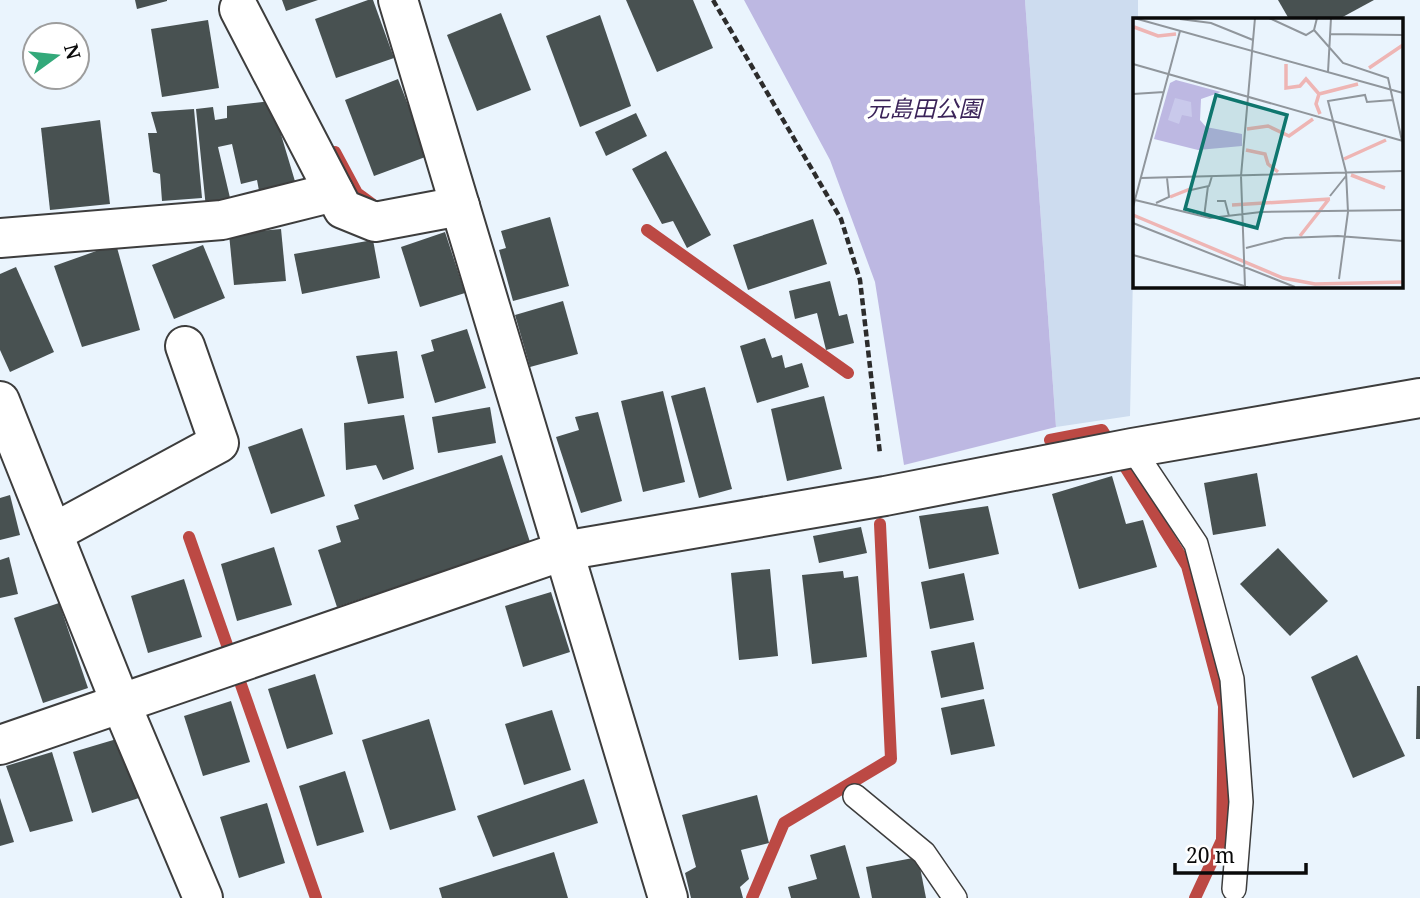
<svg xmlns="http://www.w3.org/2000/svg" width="1420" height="898" font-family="'Noto Serif','Noto Sans JP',serif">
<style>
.farmland{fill:#cddcef}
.green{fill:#bdb8e2}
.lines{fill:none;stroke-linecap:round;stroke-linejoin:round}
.stream{stroke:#bc4944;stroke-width:12}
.building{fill:#485151}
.service-casing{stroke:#3d3d3d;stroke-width:26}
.minor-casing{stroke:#3d3d3d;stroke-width:42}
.path{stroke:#2c2c2c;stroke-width:4.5;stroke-dasharray:7 3.5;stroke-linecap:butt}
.service{stroke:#fff;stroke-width:23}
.minor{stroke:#fff;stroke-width:38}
.labels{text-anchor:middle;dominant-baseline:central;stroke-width:7;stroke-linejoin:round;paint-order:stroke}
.park-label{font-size:23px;font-style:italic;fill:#3b2359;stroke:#fff}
.inset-river{fill:none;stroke:#eeb5b4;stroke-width:3.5}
.inset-road{fill:none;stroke:#90969c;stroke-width:2}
.view{fill:#0f766e;fill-opacity:0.15;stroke:#0f766e;stroke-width:3.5}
.inset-edge{fill:none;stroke:#0a0a0a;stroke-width:3.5}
</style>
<rect width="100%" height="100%" fill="#eaf4fd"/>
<polygon class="farmland" points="1025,0 1138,0 1138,19 1135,19 1135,183 1130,416 1056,427"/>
<polygon class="green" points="744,0 1025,0 1056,427 904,465 875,282 830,160"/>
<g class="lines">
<g class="stream">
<polyline points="335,152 357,193 372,204"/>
<polyline points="647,230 848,373"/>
<polyline points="1050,440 1102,430 1187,566 1224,706 1222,840 1195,898"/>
<polyline points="189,537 316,898"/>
<polyline points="752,898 784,823 891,759 880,524"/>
</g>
</g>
<g class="building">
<polygon points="135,0 167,0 167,1 137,9"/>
<polygon points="282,0 318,0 286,11"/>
<polygon points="368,0 373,0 394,58 336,78 315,19"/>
<polygon points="626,0 693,0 713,48 657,72"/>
<polygon points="1278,0 1374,0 1339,19 1289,19"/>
<polygon points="501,13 531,90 477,111 447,35"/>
<polygon points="600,15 631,106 580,127 546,36"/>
<polygon points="208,20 219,88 162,97 151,29"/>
<polygon points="398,79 428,156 374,176 345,100"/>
<polygon points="271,101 297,188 260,196 257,180 241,184 232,144 218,147 231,202 206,208 196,109 213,107 215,120 227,118 227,106"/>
<polygon points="194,109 202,198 162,201 160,174 153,172 148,133 157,133 151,112"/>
<polygon points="636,113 647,136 606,156 595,132"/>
<polygon points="100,120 110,204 50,210 41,128"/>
<polygon points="666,151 711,235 687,248 673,221 662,224 632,169"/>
<polygon points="550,217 569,286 513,301 499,250 506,248 501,231"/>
<polygon points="813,219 827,264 748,290 733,245"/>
<polygon points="281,229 286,281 234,285 229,234"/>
<polygon points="445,232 465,293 420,307 401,247"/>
<polygon points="373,240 380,278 302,294 294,254"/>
<polygon points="116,244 140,330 82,347 54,266"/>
<polygon points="203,245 225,298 174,319 152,265"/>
<polygon points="16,267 54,352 10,372 0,350 0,274"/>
<polygon points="830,281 839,316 847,314 854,343 826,350 817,313 795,319 789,291"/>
<polygon points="563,301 578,354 530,367 515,315"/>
<polygon points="467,329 486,388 435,403 421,355 434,351 431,340"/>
<polygon points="765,338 772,358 782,355 785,368 802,363 809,387 757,403 740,346"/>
<polygon points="397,351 404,398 368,404 356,356"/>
<polygon points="705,387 732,489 699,498 671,396"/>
<polygon points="663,391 685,482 643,492 621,401"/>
<polygon points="824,396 842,469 787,481 771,409"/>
<polygon points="490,407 496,443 438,453 432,417"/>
<polygon points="598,412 622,501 581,513 556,437 579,430 575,417"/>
<polygon points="404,415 414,469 383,480 376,465 346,470 344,423"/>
<polygon points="302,428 325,496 271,514 248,447"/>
<polygon points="502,455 530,542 337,607 318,550 341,542 336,526 359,519 354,505"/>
<polygon points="1257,473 1266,526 1213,535 1204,483"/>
<polygon points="1112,476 1126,524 1143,520 1157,567 1079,589 1052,494"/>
<polygon points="10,495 20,535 0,540 0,498"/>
<polygon points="988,506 999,554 929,569 919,516"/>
<polygon points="861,527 867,553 819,563 813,536"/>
<polygon points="274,547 292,605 237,621 221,564"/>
<polygon points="1278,548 1328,601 1290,636 1240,584"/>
<polygon points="9,557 18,594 0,598 0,560"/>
<polygon points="770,569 778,656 739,660 731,573"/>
<polygon points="843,571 844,578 858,576 867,657 812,664 802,575"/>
<polygon points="964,573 974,620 930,629 921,582"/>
<polygon points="184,579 202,637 148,653 131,596"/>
<polygon points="551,592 570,652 523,667 505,606"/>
<polygon points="59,603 88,688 43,703 14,618"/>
<polygon points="974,642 984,689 941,698 931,651"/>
<polygon points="1357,655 1405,756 1353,778 1311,677"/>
<polygon points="315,674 333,734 287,749 268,689"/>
<polygon points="1417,686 1420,686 1420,739 1416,739"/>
<polygon points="984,699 995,746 951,755 941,708"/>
<polygon points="231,701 250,762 203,776 184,716"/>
<polygon points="552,710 571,770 524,785 505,724"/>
<polygon points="429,719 456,810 390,830 362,740"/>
<polygon points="120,738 139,798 92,813 73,752"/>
<polygon points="52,752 73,821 30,832 6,766"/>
<polygon points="345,771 364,832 317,846 299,786"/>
<polygon points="584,779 598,823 493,857 477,816"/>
<polygon points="757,795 769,843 741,850 749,879 740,887 743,898 691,898 685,873 696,867 682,815"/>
<polygon points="0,798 14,842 0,846"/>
<polygon points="267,803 285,863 239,878 220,817"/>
<polygon points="845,845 860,898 791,898 788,887 817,879 810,855"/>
<polygon points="554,852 568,898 442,898 439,888"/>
<polygon points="918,857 926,898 872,898 866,867"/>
</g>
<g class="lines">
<defs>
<g id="service">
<polyline points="1132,448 1196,544 1232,679 1241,802 1234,889"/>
<polyline points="855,796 924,853 955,898"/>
</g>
<g id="minor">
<polyline points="398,0 668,898"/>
<polyline points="239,9 343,209 375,222 460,206"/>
<polyline points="0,238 222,220 334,192"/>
<polyline points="0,401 121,704 203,898"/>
<polyline points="53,533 219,443 185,346"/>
<polyline points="0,745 563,551 885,496 1132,448 1420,398"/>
</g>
</defs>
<use href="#service" class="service-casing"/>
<use href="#minor" class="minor-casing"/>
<polyline class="path" points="713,0 841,219 860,280 880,454"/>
<use href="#service" class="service"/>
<use href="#minor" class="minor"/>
</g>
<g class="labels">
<g class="park-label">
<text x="924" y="108">元島田公園</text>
</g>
</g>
<g transform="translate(1133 18)">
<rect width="270" height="270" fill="#eaf4fd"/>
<path d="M 43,62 L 88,74 L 68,81 L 67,102 L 73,109 L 109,116 L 109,128 L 65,132 L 21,121 L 37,65 Z" fill="#bdb8e2"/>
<path d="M 42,80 L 58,84 L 59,99 L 49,97 L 46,106 L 35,102 Z" fill="#c9c9eb"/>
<path class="inset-river" d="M 1,9 L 25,18 L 43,16M 153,46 L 153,70 L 167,68 L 173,61 L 186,76M 236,50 L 270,27M 187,96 L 183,86 L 186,76 L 225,66M 114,111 L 135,108 L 156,118 L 180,101M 113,132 L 132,136 L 135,146 L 145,154M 211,141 L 253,122M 218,157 L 252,170M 37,179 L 57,171M 99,187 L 197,181M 0,197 L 150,260 L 182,266 L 270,264M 167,218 L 196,181"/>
<path class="inset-road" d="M 1,0 L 270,75M 136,0 L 173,17 L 181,12 L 184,0M 47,1 L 78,5 L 120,22M 181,12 L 210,45 L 255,60 L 269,123M 197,16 L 270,17M 0,46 L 270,123M 195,54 L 198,0M 0,76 L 31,74M 8,160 L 270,153M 58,172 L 76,168 L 79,158M 197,178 L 213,158M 2,182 L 77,200 L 128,194 L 270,192M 84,183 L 92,183 L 96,198M 23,185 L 36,179 L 34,160M 0,189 L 47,13M 71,199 L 75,168M 0,205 L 162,269M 113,230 L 152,220 L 205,218 L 270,223M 0,237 L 115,269M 206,261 L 215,194 L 213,154 L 195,83 L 232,77 L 234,84 L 260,82M 112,268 L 108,158 L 122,0"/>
<path class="view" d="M 83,77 L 154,97 L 124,210 L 52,191 Z"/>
<rect width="270" height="270" class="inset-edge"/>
</g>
<g transform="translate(56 56) rotate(75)"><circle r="33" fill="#ffffff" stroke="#9d9d9d" stroke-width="2"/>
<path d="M0-5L12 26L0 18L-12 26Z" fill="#33a97a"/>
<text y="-10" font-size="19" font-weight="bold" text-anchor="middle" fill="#0a0a0a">N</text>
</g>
<path d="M1175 863v10h131v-10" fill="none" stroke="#0a0a0a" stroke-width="3.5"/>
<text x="1186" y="863" font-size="21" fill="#0a0a0a" stroke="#ffffff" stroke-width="5" paint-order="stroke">20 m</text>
</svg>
